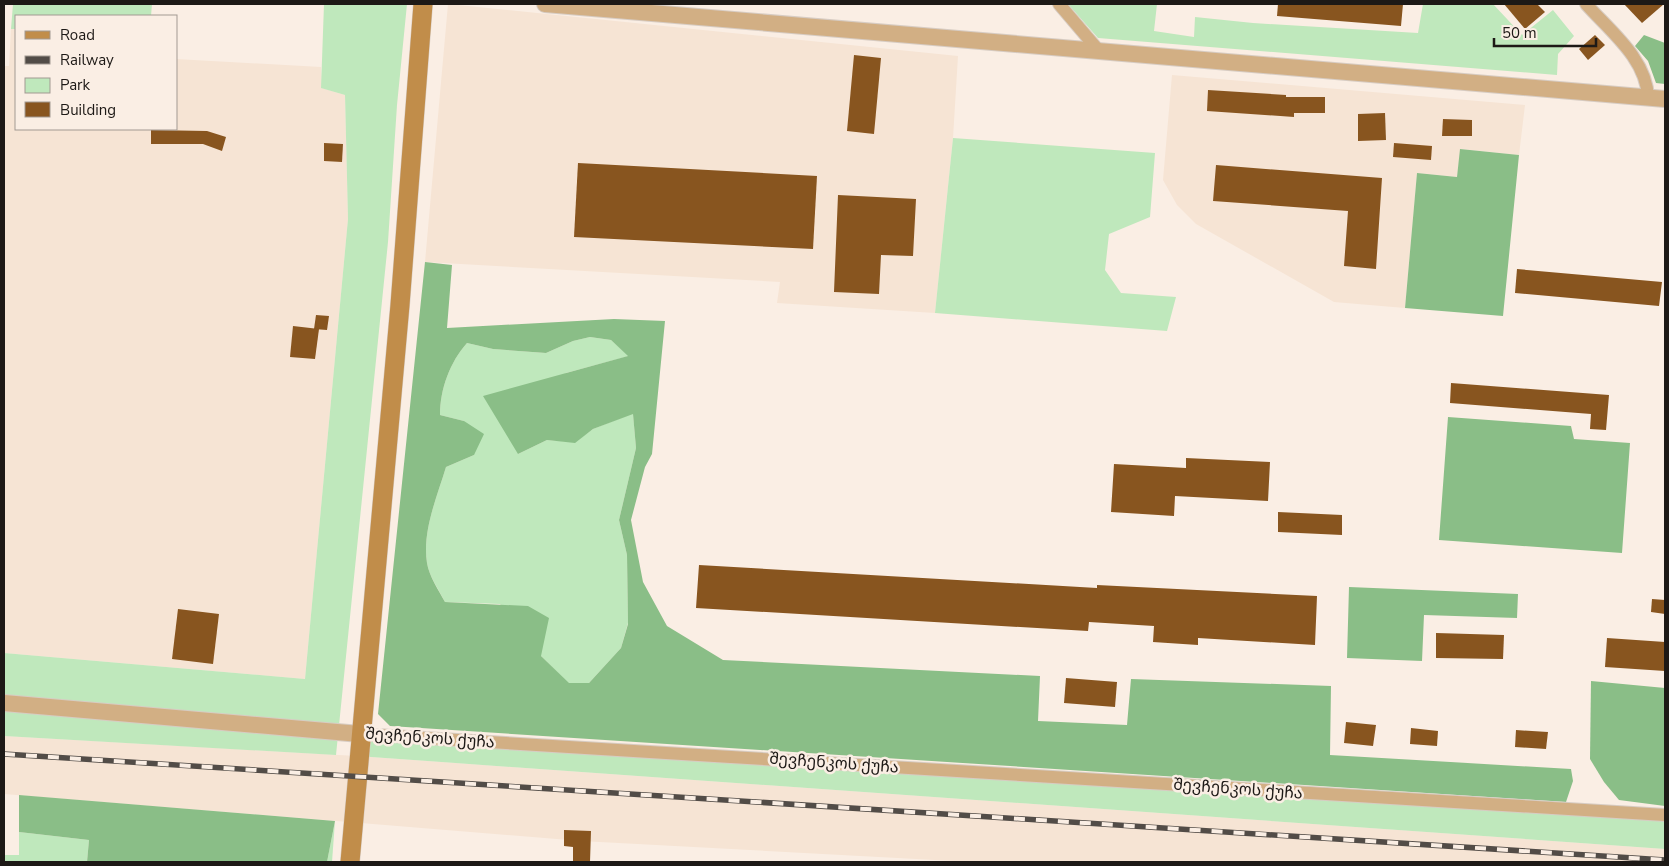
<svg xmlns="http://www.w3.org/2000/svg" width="1669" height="866" font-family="'Nunito Sans','Noto Sans Georgian',sans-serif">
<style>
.built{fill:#f6e4d4}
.green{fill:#bfe8bc}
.forest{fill:#8abe87;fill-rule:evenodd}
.building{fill:#88551f}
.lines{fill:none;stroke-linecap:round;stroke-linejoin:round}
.minor-casing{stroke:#d7ccc3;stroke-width:14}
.tertiary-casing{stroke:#d7ccc3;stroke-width:18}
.secondary-casing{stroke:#d7ccc3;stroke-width:20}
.minor{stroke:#d2af84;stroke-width:12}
.tertiary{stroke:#d2af84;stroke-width:16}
.secondary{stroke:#c18d4a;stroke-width:19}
.rail-casing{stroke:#524c47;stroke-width:5.5}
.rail{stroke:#faeee4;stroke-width:4;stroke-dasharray:11;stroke-linecap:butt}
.labels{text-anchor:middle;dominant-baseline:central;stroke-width:5;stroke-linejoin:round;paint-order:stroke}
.street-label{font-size:16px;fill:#1d1916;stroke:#faeee4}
</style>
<rect width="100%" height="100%" fill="#faeee4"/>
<g class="built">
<polygon points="448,4 958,56 953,138 935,313 777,303 780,282 425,262"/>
<polygon points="11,29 16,29 16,129 176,129 176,59 321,67 322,88 345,95 348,219 305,679 4,653 4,66 9,66"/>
<polygon points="1172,75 1525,105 1519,155 1461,149 1457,177 1417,173 1405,308 1334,302 1196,224 1177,205 1163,180"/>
<polygon points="4,736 357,756 1665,849 1665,862 972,862 581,841 4,794"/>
</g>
<g class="green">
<polygon points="13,4 152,4 151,16 16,16 16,29 11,29"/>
<polygon points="324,4 407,4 397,105 388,242 336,755 4,736 4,653 305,679 348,219 345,95 321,88"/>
<polygon points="1068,4 1157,4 1154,31 1194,37 1195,17 1253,23 1418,33 1423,4 1493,4 1522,35 1553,10 1574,36 1558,54 1557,75 1098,38"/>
<polygon points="953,138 1155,153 1150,217 1109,234 1105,270 1121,293 1176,297 1167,331 935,313"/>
<path d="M 590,337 L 611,340 L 629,356 L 566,373 L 518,454 L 547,440 L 575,442 L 593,429 L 633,413 L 636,448 L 619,520 L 627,555 L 628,623 L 621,648 L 589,683 L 568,683 L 541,656 L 500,604 L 445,602 C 439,590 429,576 427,563 C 422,531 437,497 446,467 L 474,455 L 464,421 L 440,415 C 440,389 450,362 467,343 L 493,349 L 546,353 L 573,341 Z"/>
<polygon points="360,734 1665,815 1665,849 357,756"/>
<polygon points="335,821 332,862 327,862"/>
<polygon points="19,832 89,840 87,862 4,862 4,855 19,855"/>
</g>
<g class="forest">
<polygon points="1644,35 1665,43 1665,84 1656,83 1648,61 1635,46"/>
<polygon points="1460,149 1519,155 1503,316 1405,308 1417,173 1457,177"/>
<path d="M 425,262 L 452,265 L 447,328 L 614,319 L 665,321 L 652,454 L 645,467 L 631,520 L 643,582 L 667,626 L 723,660 L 1040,676 L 1038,721 L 1127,725 L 1131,679 L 1331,686 L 1330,755 L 1571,769 L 1573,781 L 1566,802 L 390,726 L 378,714 ZM 590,337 L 611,340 L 628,356 L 483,396 L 518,454 L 547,440 L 575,443 L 593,429 L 633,414 L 636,448 L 619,520 L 627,555 L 628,624 L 621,648 L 589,683 L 569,683 L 541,656 L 549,618 L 528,606 L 445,602 C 439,591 429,576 427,563 C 422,531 437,497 446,467 L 474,455 L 484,434 L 464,421 L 440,415 C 440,389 450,362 467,343 L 493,349 L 546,353 L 573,341 Z"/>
<polygon points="1448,417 1571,426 1574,439 1630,443 1622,553 1439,540"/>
<polygon points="1349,587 1518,594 1517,618 1424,615 1422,661 1347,658"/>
<polygon points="1591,681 1665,688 1665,806 1619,800 1604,782 1590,759"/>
<polygon points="19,795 335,821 327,862 87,862 89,840 19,832"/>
</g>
<g class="building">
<polygon points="1278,4 1403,4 1401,26 1277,16"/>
<polygon points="1504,4 1537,4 1545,12 1525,29"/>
<polygon points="1624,4 1664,4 1642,23"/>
<polygon points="1595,35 1605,45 1588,60 1579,49"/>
<polygon points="854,55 881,58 874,134 847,131"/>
<polygon points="1208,90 1286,95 1286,97 1325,97 1325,113 1294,113 1294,117 1207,111"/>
<polygon points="1385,113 1386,140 1358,141 1358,114"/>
<polygon points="1443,119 1472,120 1472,136 1442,136"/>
<polygon points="151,130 207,131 226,137 222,151 203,144 151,144"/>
<polygon points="324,143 343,144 342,162 324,161"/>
<polygon points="1394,143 1432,146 1431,160 1393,157"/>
<polygon points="578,163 817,176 813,249 574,237"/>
<polygon points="1216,165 1382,178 1376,269 1344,266 1348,211 1213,201"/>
<polygon points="838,195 916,199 913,256 881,255 879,294 834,292"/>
<polygon points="1517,269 1662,282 1659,306 1515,293"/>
<polygon points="316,315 329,316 327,330 314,329"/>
<polygon points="293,326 319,329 315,359 290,357"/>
<polygon points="1451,383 1609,395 1606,430 1590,429 1591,414 1450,403"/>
<polygon points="1186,458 1270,462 1268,501 1175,496 1174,516 1111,512 1114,464 1186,468"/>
<polygon points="1278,512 1342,515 1342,535 1278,532"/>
<polygon points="699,565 1097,588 1097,585 1317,596 1315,645 1198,638 1198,645 1153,642 1154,626 1089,622 1088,631 696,608"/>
<polygon points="1652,599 1665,600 1665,614 1651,612"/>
<polygon points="178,609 219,614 213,664 172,659"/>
<polygon points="1436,633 1504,635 1503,659 1436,658"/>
<polygon points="1607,638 1665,642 1665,671 1605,667"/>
<polygon points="1066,678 1117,682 1115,707 1064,703"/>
<polygon points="1346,722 1376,725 1373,746 1344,743"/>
<polygon points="1411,728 1438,731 1437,746 1410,744"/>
<polygon points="1516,730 1548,732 1546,749 1515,747"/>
<polygon points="564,830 591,831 590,862 573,862 573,847 564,846"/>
</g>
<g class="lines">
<defs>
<g id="minor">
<polyline points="1059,4 1099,51"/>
<path d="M 1586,4 C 1610,31 1647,59 1648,98"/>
<polyline points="360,734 1665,815"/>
</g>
<g id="tertiary">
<polyline points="545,4 1665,99"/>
<polyline points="4,703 360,734"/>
</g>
<polyline id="secondary" points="350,862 400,305 423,4"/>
</defs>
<use href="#minor" class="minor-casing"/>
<use href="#tertiary" class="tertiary-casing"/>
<use href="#secondary" class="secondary-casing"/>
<use href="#minor" class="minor"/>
<use href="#tertiary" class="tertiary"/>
<use href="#secondary" class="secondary"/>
<defs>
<polyline id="rail" points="4,754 1665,860"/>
</defs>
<use href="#rail" class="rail-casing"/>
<use href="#rail" class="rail"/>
</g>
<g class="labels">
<g class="street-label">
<text transform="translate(430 738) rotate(4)">შევჩენკოს ქუჩა</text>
<text transform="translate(834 763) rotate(4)">შევჩენკოს ქუჩა</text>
<text transform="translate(1238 789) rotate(4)">შევჩენკოს ქუჩა</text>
</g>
</g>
<rect width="1669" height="866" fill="none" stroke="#1d1916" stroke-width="10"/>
<rect x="15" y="15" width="162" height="115" fill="#faeee4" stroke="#a29992"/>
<rect x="25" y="31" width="25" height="8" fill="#c18d4a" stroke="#a29992"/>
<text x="60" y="40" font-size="15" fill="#1d1916">Road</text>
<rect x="25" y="56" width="25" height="8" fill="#524c47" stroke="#a29992"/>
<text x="60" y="65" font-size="15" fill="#1d1916">Railway</text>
<rect x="25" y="78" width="25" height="15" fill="#bfe8bc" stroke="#a29992"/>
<text x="60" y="90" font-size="15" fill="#1d1916">Park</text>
<rect x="25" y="102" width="25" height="15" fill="#88551f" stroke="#a29992"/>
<text x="60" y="115" font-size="15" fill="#1d1916">Building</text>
<path d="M1494 38v8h102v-8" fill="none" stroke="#1d1916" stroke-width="2.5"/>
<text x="1502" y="38" font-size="15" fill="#1d1916" stroke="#faeee4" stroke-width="4" paint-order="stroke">50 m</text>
</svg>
